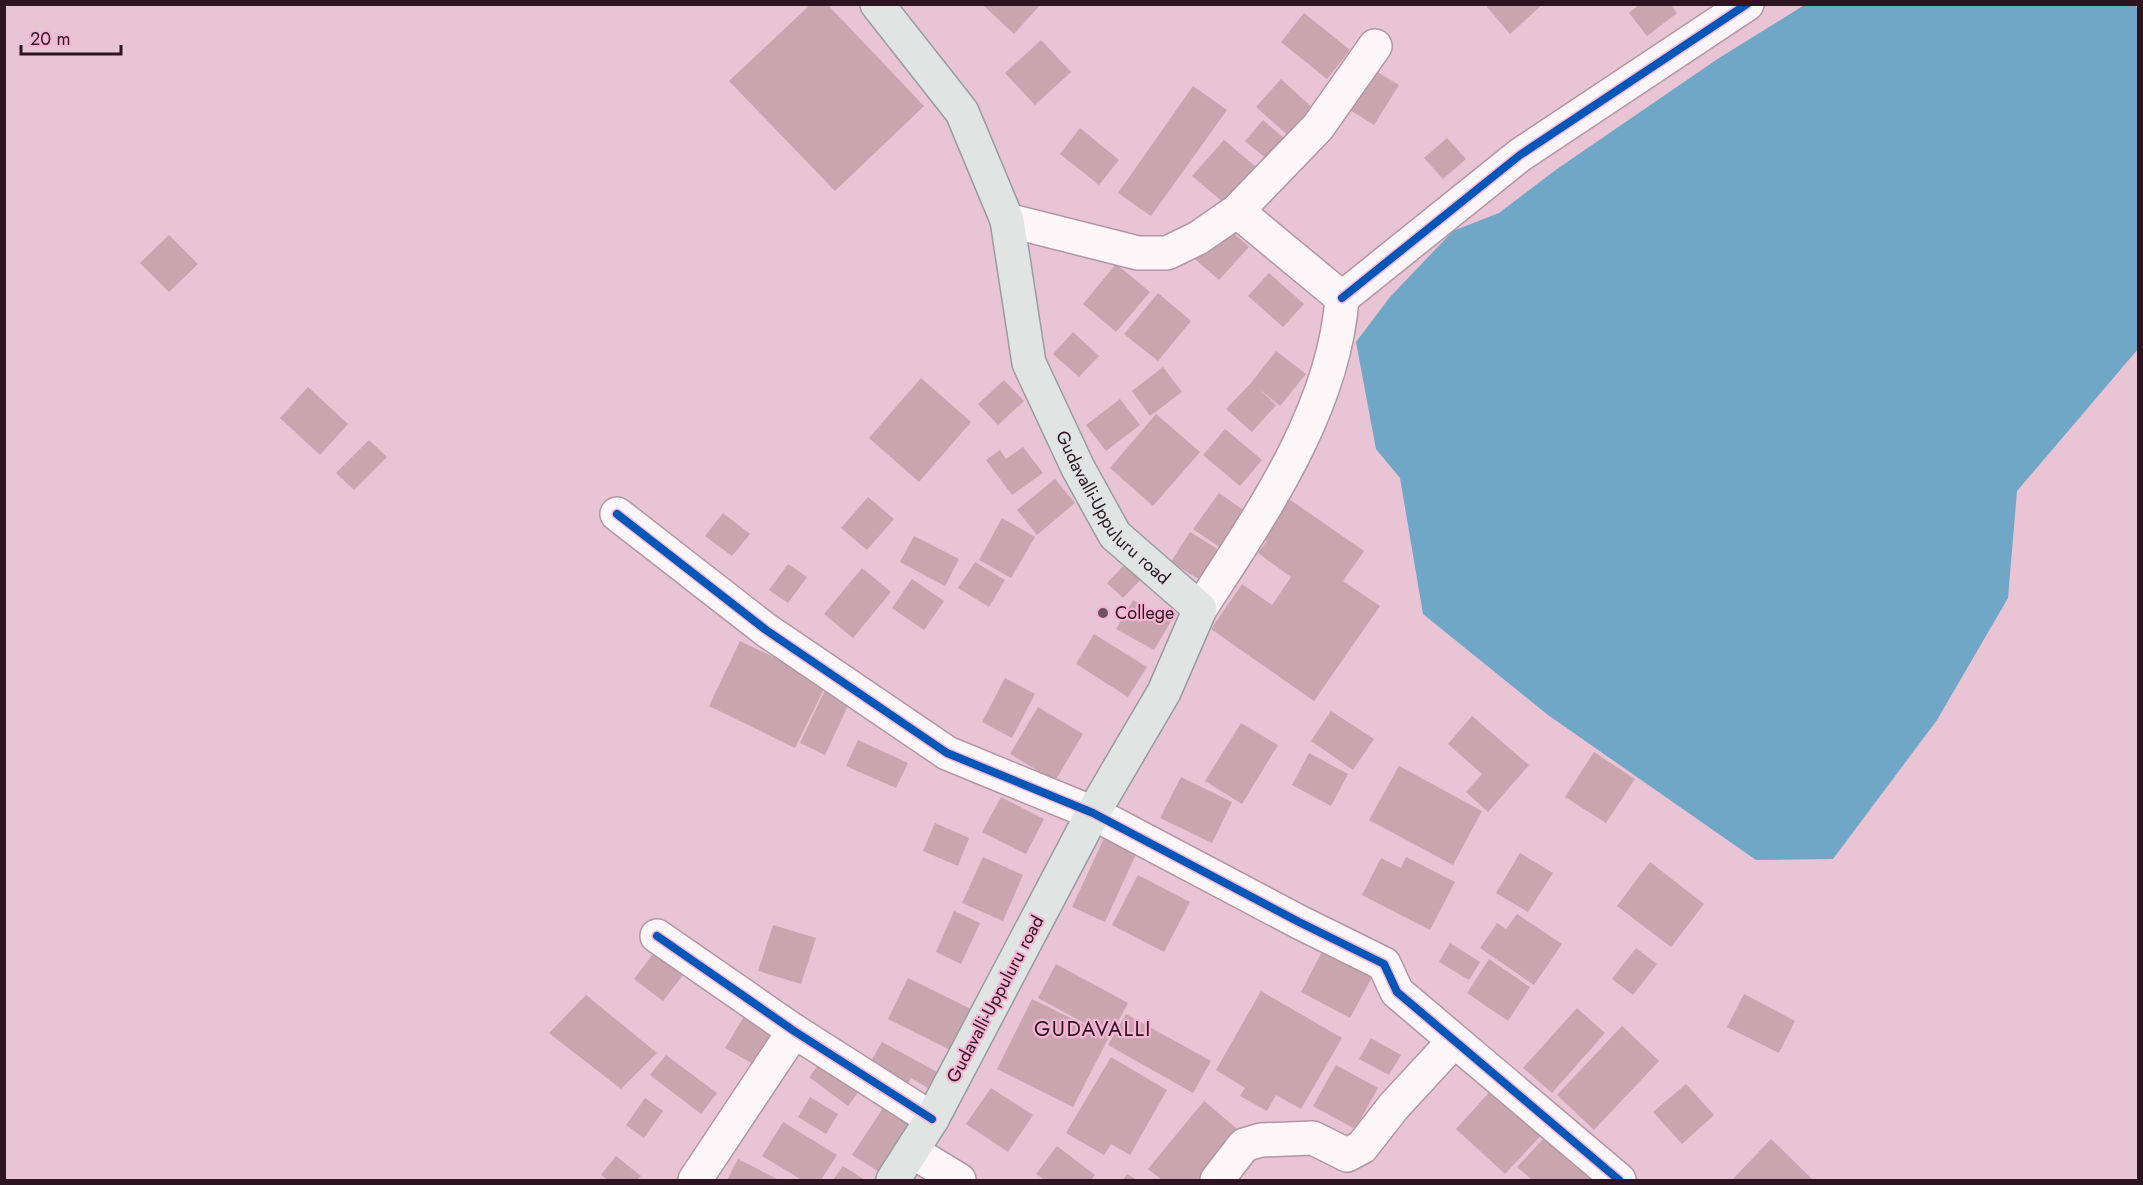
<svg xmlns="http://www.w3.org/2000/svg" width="2143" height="1185" font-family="Jost,sans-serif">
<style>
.water{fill:#70a7c6}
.building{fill:#c9a5b0}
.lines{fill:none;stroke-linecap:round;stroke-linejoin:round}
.minor-casing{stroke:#b296a3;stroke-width:36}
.major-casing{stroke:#9a9b9d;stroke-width:36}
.minor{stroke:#fcf6f9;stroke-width:33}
.major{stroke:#e0e5e4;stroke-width:33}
.cycleway-casing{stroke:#f7b5d4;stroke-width:11}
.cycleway{stroke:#0057b8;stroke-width:8}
.poi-dot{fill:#6e525f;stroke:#f7b5d4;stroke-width:2}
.labels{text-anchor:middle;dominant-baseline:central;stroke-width:4.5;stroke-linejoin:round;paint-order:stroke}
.street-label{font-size:18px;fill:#2c1420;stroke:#f7b5d4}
.poi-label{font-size:18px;fill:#2c1420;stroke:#f7b5d4;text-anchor:start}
.quarter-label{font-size:21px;letter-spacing:1.5px;fill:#2c1420;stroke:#f7b5d4}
</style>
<rect width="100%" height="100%" fill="#e8c4d5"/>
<polygon class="water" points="1806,4 2136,5 2138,11 2138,349 2017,491 2008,598 1937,720 1833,859 1756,860 1548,715 1423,614 1400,478 1376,449 1356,342 1390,297 1453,231 1499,213 1557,169 1719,58"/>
<g class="building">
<polygon points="811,4 827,4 924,106 835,191 729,81"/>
<polygon points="982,4 1041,4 1014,34"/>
<polygon points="1489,4 1543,4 1510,34 1487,7"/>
<polygon points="1640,4 1670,4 1677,13 1647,36 1629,13"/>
<polygon points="1304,13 1350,50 1327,79 1281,42"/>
<polygon points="1041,40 1071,72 1035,105 1005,73"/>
<polygon points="1369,67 1399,85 1374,125 1345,107"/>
<polygon points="1281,79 1316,111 1291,138 1256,107"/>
<polygon points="1193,86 1227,110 1151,216 1118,193"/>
<polygon points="1263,120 1285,139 1268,160 1245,141"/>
<polygon points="1080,128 1119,160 1099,185 1060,154"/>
<polygon points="1447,138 1466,159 1443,179 1424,158"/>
<polygon points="1224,140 1262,172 1230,208 1192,176"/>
<polygon points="1225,225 1249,247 1219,280 1195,259"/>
<polygon points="169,235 198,264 169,292 140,263"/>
<polygon points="1116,264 1150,292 1116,332 1083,304"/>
<polygon points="1269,273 1304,304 1283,327 1248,296"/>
<polygon points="1158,293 1191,321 1158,361 1124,334"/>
<polygon points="1073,332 1099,356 1079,377 1053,354"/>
<polygon points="1276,351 1306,374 1280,406 1258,388 1276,405 1252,432 1226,409 1251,383"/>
<polygon points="1163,367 1182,392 1150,416 1132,391"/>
<polygon points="921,378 971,422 919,482 869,438"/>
<polygon points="1004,380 1024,401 998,425 978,404"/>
<polygon points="308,387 348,424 320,455 280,418"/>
<polygon points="1120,399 1140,425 1106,451 1086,425"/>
<polygon points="1156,414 1200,452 1153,506 1110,468"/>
<polygon points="1225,429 1262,460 1240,486 1203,455"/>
<polygon points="369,440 387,457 354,490 336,473"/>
<polygon points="1023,447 1043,473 1012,495 986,460 1000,450 1006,459"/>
<polygon points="1055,479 1075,503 1037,535 1017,510"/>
<polygon points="1219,493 1249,514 1224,550 1193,529"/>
<polygon points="868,497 894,519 867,550 841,528"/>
<polygon points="1289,499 1364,551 1343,581 1380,606 1314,701 1211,629 1242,584 1272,605 1291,577 1258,553 1267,541 1262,537"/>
<polygon points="723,513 750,534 732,556 705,536"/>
<polygon points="1002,518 1035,537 1011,578 979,560"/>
<polygon points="1190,532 1219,550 1200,580 1171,562"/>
<polygon points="914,536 959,559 945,586 900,562"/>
<polygon points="975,562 1005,580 989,607 958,588"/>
<polygon points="1127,562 1144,576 1123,598 1107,583"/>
<polygon points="788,564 807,577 788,603 769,590"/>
<polygon points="862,568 891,592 853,638 824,614"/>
<polygon points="912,579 944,601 924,630 892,608"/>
<polygon points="1133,600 1171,621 1154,650 1116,629"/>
<polygon points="1094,634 1147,667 1128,697 1076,664"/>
<polygon points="740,641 827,683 795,748 709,706"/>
<polygon points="1005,678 1035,694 1012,738 982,722"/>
<polygon points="827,686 852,697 825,755 800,743"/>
<polygon points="1038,707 1083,734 1055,781 1010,754"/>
<polygon points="1331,711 1374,739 1353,770 1311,741"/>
<polygon points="1472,716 1529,765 1488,812 1466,792 1482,774 1448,744"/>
<polygon points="1241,723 1278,745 1242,804 1205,781"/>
<polygon points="858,740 908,763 896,788 846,766"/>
<polygon points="1594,752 1635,779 1606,823 1565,797"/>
<polygon points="1309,753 1348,774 1331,806 1292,785"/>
<polygon points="1399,766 1482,811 1453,865 1369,820"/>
<polygon points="1181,777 1232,802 1212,843 1160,818"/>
<polygon points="1001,797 1044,819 1026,854 982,832"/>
<polygon points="935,823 969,838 958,866 923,851"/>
<polygon points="1105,836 1137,852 1105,922 1072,907"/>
<polygon points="1520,853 1553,873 1528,912 1496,893"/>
<polygon points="983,857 1023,875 1003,921 962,903"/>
<polygon points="1406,857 1455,882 1430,930 1362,895 1381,858 1401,868"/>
<polygon points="1650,862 1704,904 1671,947 1617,906"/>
<polygon points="1138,875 1190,902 1164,952 1112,925"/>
<polygon points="954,911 980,923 961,964 936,952"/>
<polygon points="1517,914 1562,944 1534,985 1480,948 1497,923 1506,929"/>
<polygon points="773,925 816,938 801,984 758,971"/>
<polygon points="1450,943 1480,962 1469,980 1439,962"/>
<polygon points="1326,944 1376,970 1350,1018 1301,992"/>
<polygon points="1636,948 1657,964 1633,995 1612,979"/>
<polygon points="653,954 683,975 663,1001 634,979"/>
<polygon points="1489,959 1530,987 1508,1021 1467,993"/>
<polygon points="1056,964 1128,1003 1110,1037 1038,998"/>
<polygon points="908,978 975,1011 954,1052 888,1019"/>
<polygon points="1261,991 1342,1038 1301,1109 1276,1095 1267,1111 1240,1096 1245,1088 1216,1070"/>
<polygon points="1744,994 1795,1021 1779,1053 1727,1027"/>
<polygon points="586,995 657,1053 621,1089 549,1033"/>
<polygon points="1032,999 1109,1037 1073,1107 997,1069"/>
<polygon points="1577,1008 1605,1033 1552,1093 1523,1068"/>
<polygon points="1126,1014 1211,1061 1193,1093 1108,1045"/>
<polygon points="745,1015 772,1032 753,1064 725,1048"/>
<polygon points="1622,1026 1659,1061 1594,1130 1557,1095"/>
<polygon points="1371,1038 1401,1055 1389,1075 1359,1059"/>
<polygon points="882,1042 937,1072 928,1088 911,1078 906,1088 868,1066"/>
<polygon points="666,1055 717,1093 701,1114 650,1075"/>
<polygon points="1111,1057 1167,1090 1130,1155 1111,1144 1104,1155 1066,1133"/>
<polygon points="822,1060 860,1090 848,1106 809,1077"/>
<polygon points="1336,1065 1378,1088 1355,1129 1313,1106"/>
<polygon points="1686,1084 1714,1115 1682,1144 1653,1112"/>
<polygon points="1495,1086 1544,1132 1505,1174 1456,1129"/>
<polygon points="991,1088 1033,1115 1008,1152 966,1124"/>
<polygon points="810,1097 838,1114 826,1134 798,1117"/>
<polygon points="645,1098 663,1111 644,1138 626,1125"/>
<polygon points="1204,1101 1242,1133 1203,1180 1162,1180 1148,1169"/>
<polygon points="885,1105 913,1123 881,1173 852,1155"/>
<polygon points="783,1122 837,1155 821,1180 802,1180 762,1156"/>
<polygon points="1548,1134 1598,1180 1532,1180 1517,1167"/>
<polygon points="1771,1139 1812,1179 1811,1180 1732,1180"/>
<polygon points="1057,1146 1095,1175 1091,1180 1045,1180 1036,1174"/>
<polygon points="616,1156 641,1176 637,1180 608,1180 601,1175"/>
<polygon points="738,1159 779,1180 727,1180"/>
<polygon points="843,1166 865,1180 833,1180"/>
<polygon points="1127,1174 1137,1180 1123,1180"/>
</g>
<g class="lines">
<defs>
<g id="minor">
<polyline points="1007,220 1138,253 1167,253 1198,238 1237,211 1318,127 1375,46"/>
<polyline points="1342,298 1520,155 1747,4"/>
<polyline points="617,514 766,630 947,753 1093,813 1299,922 1384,964 1397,992 1619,1180"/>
<path d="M 1200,609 C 1260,516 1334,411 1342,298 L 1237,211"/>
<polyline points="657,936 794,1031 932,1119"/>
<polyline points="913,1152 959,1180"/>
<polyline points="695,1180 794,1031"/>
<polyline points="1217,1180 1244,1145 1261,1140 1313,1138 1347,1155 1362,1147 1394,1106 1454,1041"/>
</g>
<g id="major">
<path id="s1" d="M 877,4 L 962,112 L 1007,220 L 1029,363 L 1078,468 L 1115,535 L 1200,609 L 1164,692 L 1093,813 L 932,1119 L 893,1180"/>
</g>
</defs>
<use href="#minor" class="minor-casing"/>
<use href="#major" class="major-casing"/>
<use href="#minor" class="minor"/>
<use href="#major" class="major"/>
<defs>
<g id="cycleway">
<polyline points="1342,298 1520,155 1747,4"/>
<polyline points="617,514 766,630 947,753 1093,813 1299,922 1384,964 1397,992 1619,1180"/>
<polyline points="657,936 794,1031 932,1119"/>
</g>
</defs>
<use href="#cycleway" class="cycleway-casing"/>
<use href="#cycleway" class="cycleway"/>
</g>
<circle class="poi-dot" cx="1103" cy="613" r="6"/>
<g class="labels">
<g class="street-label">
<text stroke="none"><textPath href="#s1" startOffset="568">Gudavalli-Uppuluru road</textPath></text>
<text transform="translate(995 999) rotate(-62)">Gudavalli-Uppuluru road</text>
</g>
<g class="poi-label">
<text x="1115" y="613">College</text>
</g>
<g class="quarter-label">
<text x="1093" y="1029">GUDAVALLI</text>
</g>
</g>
<rect width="2143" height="1185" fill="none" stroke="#2c1420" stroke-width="12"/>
<path d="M21 45v9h100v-9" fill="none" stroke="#2c1420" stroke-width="3"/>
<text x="30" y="45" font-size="18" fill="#2c1420" stroke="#f7b5d4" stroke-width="4.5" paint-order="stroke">20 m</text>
</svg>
